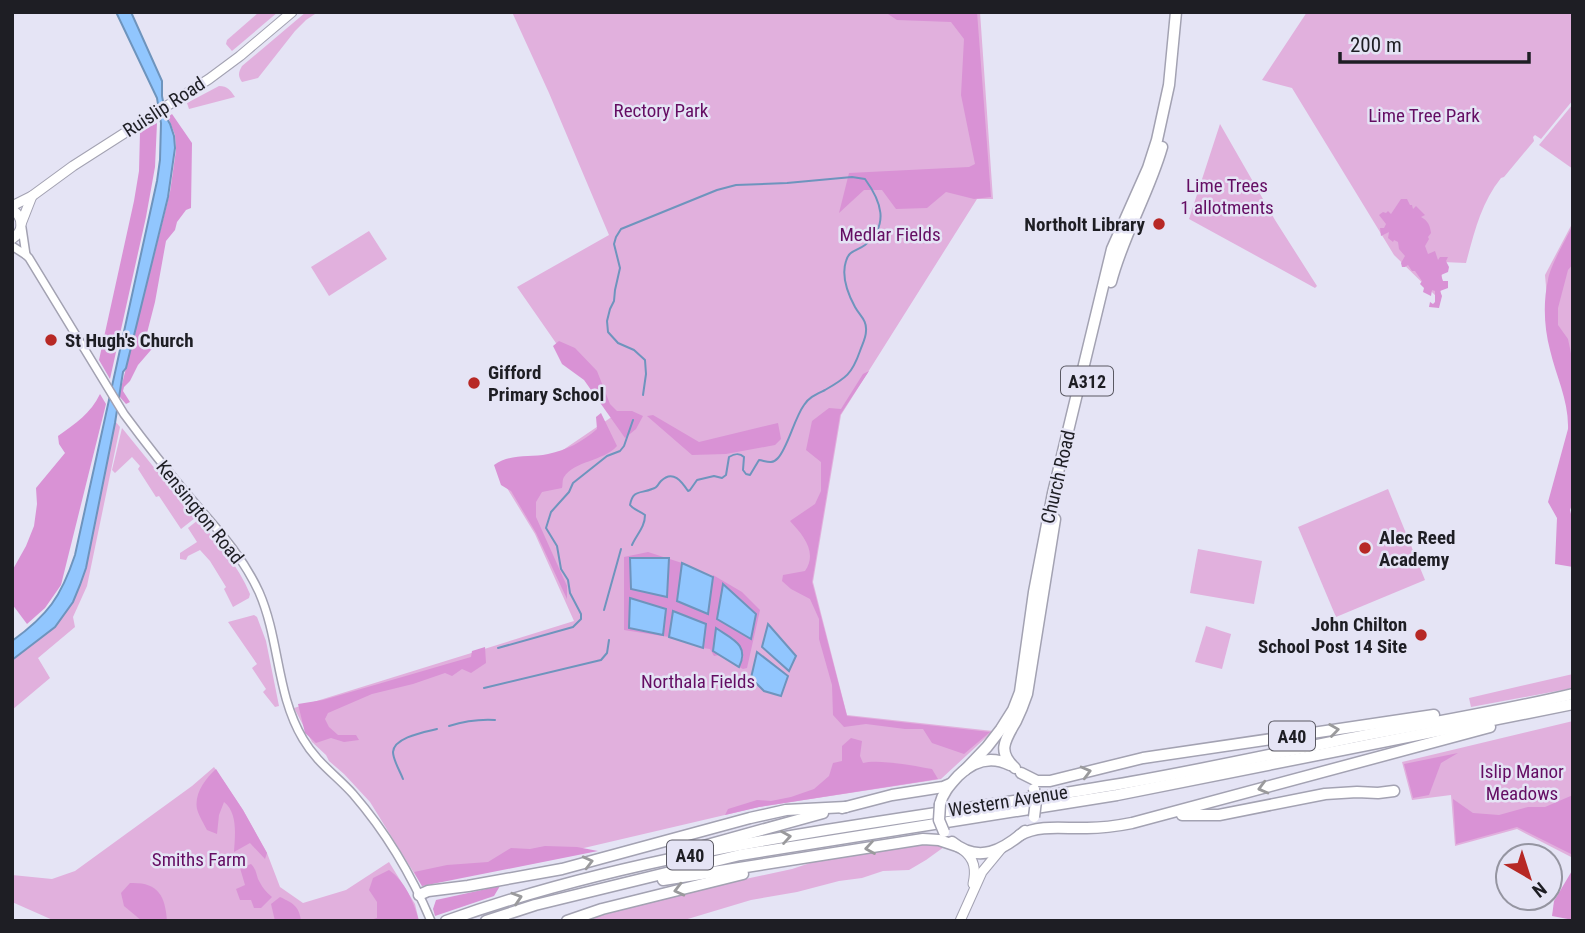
<svg xmlns="http://www.w3.org/2000/svg" width="1585" height="933" font-family="'Roboto Condensed',sans-serif">
<style>
.green{fill:#e1b0dd}
.forest{fill:#d992d5}
.water{fill:#91c6fe;stroke:#6e94bd;stroke-width:2}
.lines{fill:none;stroke-linecap:round;stroke-linejoin:round}
.stream{stroke:#6e94bd;stroke-width:2}
.minor-casing{stroke:#a3a2b2;stroke-width:10}
.major-casing{stroke:#a3a2b2;stroke-width:11}
.highway-casing{stroke:#a3a2b2;stroke-width:13}
.minor{stroke:#fff;stroke-width:7}
.major{stroke:#fff;stroke-width:9}
.highway{stroke:#fff;stroke-width:10}
.highway-bridge-casing{stroke:#a3a2b2;stroke-width:13;stroke-linecap:butt}
.highway-bridge{stroke:#fff;stroke-width:10}
.oneway{stroke:#9a9a9c}
.poi-dot{fill:#b72825;stroke:#e5e4f5;stroke-width:2.5}
.labels{text-anchor:middle;dominant-baseline:central;stroke-width:5;stroke-linejoin:round;paint-order:stroke}
.shield{fill:#e5e4f5;stroke:#5a5963;stroke-width:2}
.shield-label{font-size:18px;font-weight:bold;fill:#1e1e24}
.street-label{font-size:19px;fill:#1e1e24;stroke:#e5e4f5}
.park-label{font-size:19px;fill:#640d63;stroke:#e5e4f5}
.poi-label{font-size:19px;font-weight:bold;fill:#1e1e24;stroke:#e5e4f5;text-anchor:start}
</style>
<rect width="100%" height="100%" fill="#e5e4f5"/>
<g class="green">
<polygon points="259,12 278,12 232,51 226,44 227,40"/>
<path d="M 306,12 L 318,12 L 306,20 L 295,31 L 258,78 L 242,82 C 238,76 238,73 242,66 Z"/>
<polygon points="512,12 980,12 993,199 977,199 841,415 813,582 847,715 993,731 941,779 759,807 422,886 370,802 344,774 329,761 326,755 312,742 294,708 574,621 535,534 507,488 616,414 565,356 517,287 609,235 549,93"/>
<path d="M 1307,12 L 1573,12 L 1573,100 L 1541,139 L 1535,135 L 1533,137 L 1534,141 L 1504,177 L 1501,178 C 1481,203 1474,233 1466,263 L 1443,262 L 1440,300 L 1394,255 L 1292,88 L 1262,80 Z"/>
<path d="M 219,86 C 228,86 230,90 235,97 L 189,109 L 187,103 Z"/>
<polygon points="1573,104 1573,169 1539,145"/>
<polygon points="1220,124 1275,220 1317,286 1315,288 1189,219"/>
<polygon points="1573,222 1573,415 1549,321 1545,275"/>
<polygon points="369,231 387,259 329,296 311,267"/>
<path d="M 115,421 L 120,427 L 87,586 L 73,617 L 75,627 L 38,658 L 50,678 L 12,710 L 12,660 C 53,630 69,617 86,568 Z"/>
<polygon points="122,428 195,518 181,529 159,496 156,497 138,469 140,466 132,457 115,473 112,470"/>
<polygon points="1388,489 1425,580 1336,617 1298,527"/>
<path d="M 198,520 C 218,543 238,565 250,594 L 249,598 L 233,607 L 224,589 L 226,587 L 210,561 L 200,550 L 188,556 L 186,560 L 180,559 L 180,553 L 197,542 L 188,528 Z"/>
<polygon points="1198,549 1262,561 1254,604 1190,593"/>
<polygon points="254,615 257,617 266,641 279,706 275,707 263,692 266,689 252,668 257,664 228,622"/>
<polygon points="1206,626 1231,634 1222,669 1195,662"/>
<polygon points="1573,674 1573,688 1471,707 1469,698"/>
<polygon points="1573,721 1573,858 1517,829 1455,846 1451,795 1412,800 1402,762"/>
<polygon points="214,767 243,810 267,853 280,887 303,903 346,890 389,862 415,904 419,921 55,921 12,902 12,875 52,879 75,871 192,786"/>
<polygon points="935,843 944,847 926,860 909,870 883,871 862,878 839,881 797,892 751,900 681,921 582,921 694,890 792,869 819,860 917,844 929,845"/>
</g>
<g class="forest">
<polygon points="885,12 977,12 991,197 974,199 946,192 927,208 896,209 882,190 864,190 839,213 849,173 969,167 975,164 961,95 964,39 951,22 897,20"/>
<polygon points="172,114 192,143 191,208 186,210 177,222 175,230 166,241 155,302 147,333 157,343 138,365 130,381 124,387 123,391 130,402 126,404 119,396 170,192 176,150 175,135 168,117"/>
<polygon points="157,123 155,167 146,217 110,379 99,360 134,201 139,171 140,132"/>
<path d="M 1401,199 L 1407,199 L 1410,205 L 1412,205 L 1413,209 L 1416,206 L 1425,215 L 1421,217 C 1428,221 1430,225 1431,233 L 1428,237 L 1429,239 L 1425,246 L 1428,254 L 1435,251 L 1438,260 L 1440,257 L 1448,257 L 1446,261 L 1449,267 L 1448,272 L 1441,275 L 1443,281 L 1448,281 L 1448,288 L 1440,291 L 1442,296 L 1439,308 L 1429,307 L 1430,302 L 1433,304 L 1435,302 L 1435,291 L 1432,290 L 1431,296 L 1423,292 L 1424,288 L 1420,284 L 1422,281 L 1415,271 L 1412,271 L 1408,265 L 1405,267 L 1402,267 L 1401,263 L 1405,256 L 1399,249 L 1398,242 L 1394,240 L 1393,242 L 1388,238 L 1389,232 L 1381,236 L 1380,228 L 1384,228 L 1386,224 L 1379,215 L 1383,212 L 1386,213 L 1388,211 L 1391,214 Z"/>
<path d="M 1573,225 L 1573,264 L 1568,270 L 1558,308 L 1558,325 L 1568,339 L 1573,363 L 1573,502 L 1570,510 L 1573,522 L 1573,567 L 1555,564 L 1557,518 L 1548,502 L 1568,429 C 1569,401 1556,376 1550,350 C 1544,328 1543,302 1548,280 C 1550,266 1566,239 1573,225 Z"/>
<polygon points="559,341 575,348 597,371 610,404 617,411 632,411 643,416 636,429 625,438 584,380 562,364 553,346"/>
<path d="M 869,371 L 840,415 L 812,582 L 847,716 L 990,732 L 964,754 L 932,743 L 923,729 L 905,729 L 866,724 L 844,727 L 833,715 L 832,685 L 819,639 L 819,619 L 810,599 L 791,589 L 782,581 L 783,575 L 805,571 C 818,552 803,535 790,521 L 815,504 L 821,491 L 821,462 L 806,450 L 812,421 L 829,408 L 841,409 L 863,374 Z"/>
<path d="M 100,394 L 106,404 L 61,585 L 45,608 L 27,624 L 12,604 L 12,571 L 26,546 L 34,526 L 37,504 L 36,488 L 65,453 L 59,444 L 58,436 C 75,424 91,413 100,394 Z"/>
<path d="M 601,413 L 617,446 C 604,461 574,461 564,477 C 562,480 563,485 562,488 L 542,492 L 536,502 L 536,517 L 567,586 L 567,599 L 536,533 L 511,491 L 501,485 L 494,465 C 511,453 529,458 548,454 C 567,450 582,442 597,429 L 596,417 Z"/>
<polygon points="653,415 699,442 778,423 781,439 775,445 726,454 692,455 647,416"/>
<polygon points="648,552 682,563 677,601 708,614 713,575 742,592 760,610 747,668 743,669 739,667 743,658 713,651 719,655 714,656 710,649 703,648 706,624 673,611 669,637 624,630 624,557"/>
<polygon points="485,647 486,663 471,673 462,669 452,676 445,673 413,684 372,694 328,713 325,719 329,727 338,735 356,735 359,740 344,742 331,738 316,743 305,733 298,704 323,700 471,657 472,651"/>
<path d="M 851,738 L 862,741 L 860,756 L 863,763 C 879,759 915,766 932,769 L 938,779 L 759,807 L 725,815 L 728,809 L 757,800 L 771,801 L 791,797 L 814,789 L 829,776 L 833,763 L 842,761 L 842,746 Z"/>
<polygon points="1458,753 1441,763 1429,795 1413,798 1404,764"/>
<path d="M 216,769 L 243,810 L 267,853 L 265,859 L 250,843 L 234,852 C 235,835 238,813 224,802 L 219,815 L 217,834 L 207,830 C 204,824 199,816 197,809 C 194,794 205,779 216,769 Z"/>
<polygon points="1573,795 1573,855 1517,827 1456,844 1453,799 1473,813 1499,815 1528,807 1545,807"/>
<polygon points="545,846 577,847 598,851 422,886 414,872 447,865 488,862 511,848 530,849"/>
<path d="M 251,864 C 256,869 256,873 258,879 C 262,887 266,892 272,897 L 261,908 L 254,908 L 251,900 L 240,900 L 236,889 L 245,885 L 240,868 Z"/>
<polygon points="1573,869 1573,920 1552,916 1554,901"/>
<path d="M 389,870 C 405,881 414,902 419,921 L 367,921 L 377,918 L 377,902 L 369,890 L 373,878 Z"/>
<path d="M 130,883 C 158,882 165,895 167,921 L 142,921 L 124,906 L 121,893 Z"/>
<polygon points="500,886 494,896 435,916 433,909 436,900"/>
<path d="M 280,897 C 293,903 299,906 301,921 L 275,921 L 271,904 Z"/>
</g>
<g class="water">
<path d="M 116,12 L 131,12 L 162,81 L 162,96 L 166,117 L 170,124 L 174,136 L 175,148 L 168,197 L 126,368 L 123,372 L 115,423 L 86,568 L 80,585 L 73,602 L 55,627 L 12,660 L 12,641 C 48,615 61,597 75,555 L 157,181 L 160,160 L 161,123 L 157,98 Z"/>
<polygon points="630,558 669,558 667,597 631,589"/>
<polygon points="682,563 713,577 708,614 677,601"/>
<polygon points="723,584 756,614 751,639 717,619"/>
<polygon points="630,598 666,609 663,635 629,628"/>
<polygon points="673,611 706,624 703,648 669,637"/>
<polygon points="768,624 796,656 789,671 762,647"/>
<path d="M 716,628 C 732,639 750,645 739,667 L 713,651 Z"/>
<polygon points="757,652 788,676 781,696 764,691 751,678"/>
</g>
<g class="lines">
<g class="stream">
<path d="M 632,545 C 637,534 645,527 645,515 C 640,511 634,510 630,505 C 633,489 641,494 652,489 C 659,487 656,486 661,481 C 673,469 682,482 688,491 L 690,490 L 697,480 L 714,476 L 722,478 L 726,475 L 729,457 C 734,454 739,452 744,457 L 743,470 L 746,474 L 750,475 L 759,460 C 766,461 772,465 778,458 C 788,447 794,419 804,405 C 809,397 817,394 825,390 C 846,378 852,374 860,351 C 862,345 866,338 866,331 C 867,320 860,316 855,307 C 848,294 841,276 846,261 C 849,250 857,251 865,245 C 890,225 881,201 865,179 L 852,177 L 787,183 L 736,185 L 717,190 L 621,229 L 616,237 L 614,244 L 620,268 L 615,290 L 614,301 L 610,309 L 607,321 L 608,332 L 618,343 L 634,350 L 645,360 L 646,374 L 643,395"/>
<polyline points="604,610 621,549"/>
<polyline points="498,648 573,627 581,619 581,614 570,593 568,580 561,569 557,546 546,528 551,512 569,492 573,483 607,456 620,451 624,446 633,420"/>
<polyline points="484,688 601,660 607,653 609,640"/>
<path d="M 449,726 C 465,721 479,719 495,720"/>
<path d="M 403,779 C 400,771 393,760 393,752 C 394,737 425,732 437,729"/>
</g>
<defs>
<g id="minor">
<polyline points="22,228 26,255"/>
<path d="M 12,246 L 26,255 L 29,258 L 124,414 C 144,441 165,468 187,494 C 214,526 241,553 259,592 C 280,640 276,694 303,739 C 317,763 336,775 353,794 C 385,831 412,876 431,921"/>
</g>
<g id="major">
<polyline points="12,206 32,196 73,166 209,79 240,56 292,12"/>
<path d="M 12,209 C 24,218 24,231 12,239"/>
<polyline points="21,224 32,196"/>
<path d="M 963,850 C 975,859 976,870 973,884"/>
<polyline points="960,921 982,872 1001,849"/>
</g>
<g id="highway">
<path d="M 1111,282 C 1123,235 1149,193 1162,147"/>
<path d="M 1015,768 C 996,751 1006,739 1016,721 C 1020,713 1024,703 1027,694 L 1055,519"/>
<polyline points="965,770 987,747 1001,729 1013,710 1020,692 1034,592 1053,493 1112,249 1148,168 1157,140 1169,85 1176,12"/>
<polyline points="1021,773 1037,781 1050,781 1143,758 1434,715"/>
<path d="M 940,804 C 943,792 950,785 958,776 C 973,761 990,755 1010,765"/>
<polyline points="842,808 892,795 943,787 950,784"/>
<polyline points="1182,815 1219,815 1325,794 1357,792 1378,793 1394,791"/>
<path d="M 1020,835 C 1040,824 1066,829 1087,828 C 1102,828 1117,826 1132,823 L 1490,727"/>
<path d="M 952,842 C 979,864 1003,850 1025,831"/>
<polyline points="700,847 823,813"/>
<polyline points="663,880 923,839 939,840 957,846"/>
<polyline points="419,895 428,891 468,886 562,869 750,818 786,810 846,807"/>
<path d="M 446,921 C 661,844 890,823 1114,785 C 1191,772 1269,755 1346,739 C 1421,724 1498,712 1573,694"/>
<polyline points="486,921 535,905 740,855 1117,795 1573,704"/>
<polyline points="567,921 602,909 743,874"/>
</g>
</defs>
<use href="#minor" class="minor-casing"/>
<use href="#major" class="major-casing"/>
<use href="#highway" class="highway-casing"/>
<use href="#minor" class="minor"/>
<use href="#major" class="major"/>
<use href="#highway" class="highway"/>
<defs>
<g id="highway-bridge">
<polyline points="1034,789 1036,801 1034,817"/>
<polyline points="940,804 939,820 944,832"/>
</g>
</defs>
<use href="#highway-bridge" class="highway-bridge-casing"/>
<use href="#highway-bridge" class="highway-bridge"/>
</g>
<defs><path id="oneway-chevron" d="M-2-3.5L2.5 0L-2 3.5" fill="none" stroke-width="1.6" stroke-linecap="round" stroke-linejoin="round" transform="scale(1.75)"/></defs>
<g class="oneway">
<use href="#oneway-chevron" transform="translate(1334 730) rotate(-8)"/>
<use href="#oneway-chevron" transform="translate(1086 772) rotate(-15)"/>
<use href="#oneway-chevron" transform="translate(1263 788) rotate(165)"/>
<use href="#oneway-chevron" transform="translate(786 837) rotate(-9)"/>
<use href="#oneway-chevron" transform="translate(870 848) rotate(171)"/>
<use href="#oneway-chevron" transform="translate(588 862) rotate(-14)"/>
<use href="#oneway-chevron" transform="translate(679 890) rotate(166)"/>
<use href="#oneway-chevron" transform="translate(517 898) rotate(-18)"/>
</g>
<g class="poi-dot">
<circle cx="1159" cy="224" r="7"/>
<circle cx="51" cy="340" r="7"/>
<circle cx="474" cy="383" r="7"/>
<circle cx="1365" cy="548" r="7"/>
<circle cx="1421" cy="635" r="7"/>
</g>
<g class="labels">
<g class="shield">
<rect x="1061" y="366.5" width="52" height="29" rx="5"/>
<rect x="1269" y="721.5" width="46" height="29" rx="5"/>
<rect x="667" y="840.5" width="46" height="29" rx="5"/>
</g>
<g class="shield-label">
<text x="1087" y="381">A312</text>
<text x="1292" y="736">A40</text>
<text x="690" y="855">A40</text>
</g>
<g class="street-label">
<text transform="translate(164 107) rotate(-33)">Ruislip Road</text>
<text transform="translate(1058 477) rotate(-77)">Church Road</text>
<text transform="translate(200 512) rotate(51)">Kensington Road</text>
<text transform="translate(1008 801) rotate(-9)">Western Avenue</text>
</g>
<g class="park-label">
<text x="661" y="110">Rectory Park</text>
<text x="1424" y="115">Lime Tree Park</text>
<text x="1227" y="185">Lime Trees<tspan x="1227" dy="22">1 allotments</tspan></text>
<text x="890" y="234">Medlar Fields</text>
<text x="698" y="681">Northala Fields</text>
<text x="1522" y="771">Islip Manor<tspan x="1522" dy="22">Meadows</tspan></text>
<text x="199" y="859">Smiths Farm</text>
</g>
<g class="poi-label">
<text x="1145" y="224" text-anchor="end">Northolt Library</text>
<text x="65" y="340">St Hugh's Church</text>
<text x="488" y="372">Gifford<tspan x="488" dy="22">Primary School</tspan></text>
<text x="1379" y="537">Alec Reed<tspan x="1379" dy="22">Academy</tspan></text>
<text x="1407" y="624" text-anchor="end">John Chilton<tspan x="1407" dy="22">School Post 14 Site</tspan></text>
</g>
</g>
<rect width="1585" height="933" fill="none" stroke="#1e1e24" stroke-width="28"/>
<g transform="translate(1529 877) rotate(141)"><circle r="33" fill="#e5e4f5" stroke="#9595a1" stroke-width="2"/>
<path d="M0-5L12 26L0 18L-12 26Z" fill="#b72825"/>
<text y="-10" font-size="19" font-weight="bold" text-anchor="middle" fill="#1e1e24">N</text>
</g>
<path d="M1340 52v10h189v-10" fill="none" stroke="#1e1e24" stroke-width="3.5"/>
<text x="1350" y="52" font-size="21" fill="#1e1e24" stroke="#e5e4f5" stroke-width="5" paint-order="stroke">200 m</text>
</svg>
